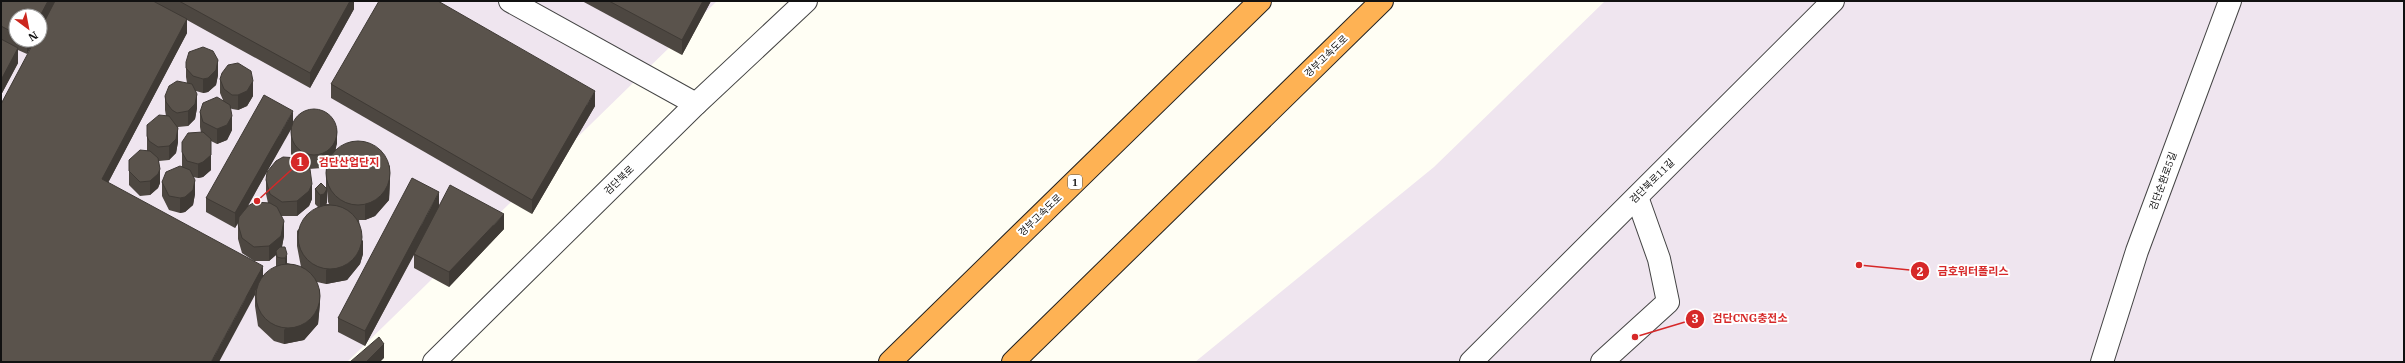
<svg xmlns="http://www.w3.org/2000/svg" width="2405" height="363" font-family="'IBM Plex Serif','Noto Sans KR',serif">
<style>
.industrial{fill:#efe5ef;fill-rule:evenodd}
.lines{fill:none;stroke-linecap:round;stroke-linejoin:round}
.minor-casing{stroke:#444;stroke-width:24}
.highway-casing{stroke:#222;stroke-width:24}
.minor{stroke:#fff;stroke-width:22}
.highway{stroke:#feb254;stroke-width:22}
.wall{fill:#4d4741;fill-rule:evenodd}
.shaded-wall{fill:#3f3a35}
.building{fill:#5a534c;stroke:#3f3a35}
.labels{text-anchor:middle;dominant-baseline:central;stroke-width:4;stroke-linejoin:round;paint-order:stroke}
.shield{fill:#fff;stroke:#585858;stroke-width:1}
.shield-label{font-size:9px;font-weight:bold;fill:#111}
.street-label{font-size:10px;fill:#111;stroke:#fff}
.leader{fill:none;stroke:#d62828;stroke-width:1.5}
.callout-dot{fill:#d62828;stroke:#fff;stroke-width:1.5}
.mark-label{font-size:12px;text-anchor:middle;font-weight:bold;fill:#fff}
.callout-label{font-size:11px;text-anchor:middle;font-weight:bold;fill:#d62828;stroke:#fff;stroke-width:4;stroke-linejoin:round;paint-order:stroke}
</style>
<rect width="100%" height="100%" fill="#fffef4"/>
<g class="industrial">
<path d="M 1,1 L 717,1 L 347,362 L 1,362 ZM 16,16 L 40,16 L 40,40 L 16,40 Z"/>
<polygon points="1605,1 2404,1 2404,362 1195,362 1434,167"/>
</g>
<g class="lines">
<defs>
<g id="minor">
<polyline points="510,1 696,104"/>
<polyline points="434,362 696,104 806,1"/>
<polyline points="1471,362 1833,1"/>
<polyline points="1602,362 1668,302 1659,259 1637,197"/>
<polyline points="2102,362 2137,251 2230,1"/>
</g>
<g id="highway">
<polyline points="890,362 1260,1"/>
<polyline points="1013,362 1382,1"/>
</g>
</defs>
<use href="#minor" class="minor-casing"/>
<use href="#highway" class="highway-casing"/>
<use href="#minor" class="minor"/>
<use href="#highway" class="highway"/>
</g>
<g class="wall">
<path d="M 1,1 L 354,1 L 354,9 L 310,88 L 187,20 L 187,33 L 108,183 L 263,276 L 276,267 L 276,255 L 269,261 L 254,261 L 242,253 L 238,239 L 238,223 L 235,228 L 206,212 L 206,198 L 293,124 L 337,143 L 335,149 L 390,180 L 389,200 L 375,216 L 365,220 L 359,220 L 363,254 L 360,264 L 347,280 L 326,284 L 317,282 L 320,303 L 318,324 L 304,340 L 284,344 L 274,341 L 258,326 L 255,306 L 255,295 L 1,362 L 35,40 L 16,16 L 16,40 L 35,40 L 27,54 L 18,50 L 18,63 L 1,95 ZM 291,128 L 291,154 L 294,158 L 266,180 L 266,194 L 268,203 L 248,206 ZM 326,166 L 326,188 L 315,189 L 315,204 L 318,207 L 297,231 L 297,246 L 301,267 L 287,263 L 282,247 L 284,236 L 281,216 L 297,216 L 309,206 L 312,199 L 309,169 L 322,168 ZM 327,191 L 328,202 L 329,204 L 326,204 Z"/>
<polygon points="582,1 711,1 682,55"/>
<polygon points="186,62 218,75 216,85 208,92 203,93 196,91 197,108 195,119 188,126 178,127 178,142 176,153 169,160 159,161 160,183 158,188 150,195 140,196 129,185 129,160 147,151 147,125 166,116 165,110 165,96 187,83 186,77"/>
<polygon points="220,79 253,96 247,106 238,110 232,109 230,108 232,130 227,140 217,144 211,141 211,170 203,177 198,178 193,177 195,194 193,205 185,212 180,213 169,210 162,196 162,182 182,167 182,142 201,133 200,127 200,112 223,100 220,93"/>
<polygon points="331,84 595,106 532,214 331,98"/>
<polygon points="439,206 504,229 449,287 414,268 414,255 365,346 338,332 338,318"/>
</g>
<g class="shaded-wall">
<polygon points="48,1 56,1 40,30 40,16"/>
<polygon points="350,1 354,1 354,9 310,88 310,73"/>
<polygon points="703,1 711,1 682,55 682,40"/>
<polygon points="187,19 187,33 102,194 102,179"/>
<polygon points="27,40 35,40 27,54"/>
<polygon points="18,48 18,63 1,95 1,80"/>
<polygon points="218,60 218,75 216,85 208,92 203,93 203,79"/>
<polygon points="253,81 253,96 247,106 238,110 238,95"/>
<polygon points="595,91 595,106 532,214 532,200"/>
<polygon points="197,94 197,108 195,119 188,126 188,111"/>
<polygon points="293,111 293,126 235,228 235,213"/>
<polygon points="232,116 232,130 227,140 217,144 217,129"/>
<polygon points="178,128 178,142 176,153 169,160 169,146"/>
<polygon points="337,129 337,143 334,158 329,165 322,168 322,154"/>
<polygon points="211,155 211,170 203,177 198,178 198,164"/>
<polygon points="390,165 390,180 389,200 375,216 365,220 365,205"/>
<polygon points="160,169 160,183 158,188 150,195 150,181"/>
<polygon points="195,180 195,194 193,205 185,212 180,213 180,198"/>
<polygon points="312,184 312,199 309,206 297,216 297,201"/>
<polygon points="327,189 327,203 324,208 320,209 320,195"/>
<polygon points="439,192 439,207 365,346 365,331"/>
<polygon points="504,214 504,229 449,287 449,272"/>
<polygon points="284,221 284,236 281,251 276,251 276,255 269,261 269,246"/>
<polygon points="363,240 363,254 360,264 347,280 326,284 326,270"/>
<polygon points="287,254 287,269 285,272 285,258"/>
<polygon points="263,266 263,281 255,291 255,295 219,362 211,362"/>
<polygon points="320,289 320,303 318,324 304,340 284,344 284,330"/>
<polygon points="384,344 384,358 380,362 366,362"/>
</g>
<g class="building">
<polygon points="1,1 48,1 40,16 16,16 16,34 1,26"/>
<polygon points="55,1 153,1 187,19 102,179 263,266 211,362 1,362 1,104 35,40 40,40 40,30"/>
<polygon points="179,1 350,1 310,73"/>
<polygon points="379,1 438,1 595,91 532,200 331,84"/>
<polygon points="609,1 703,1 682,40"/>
<polygon points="1,39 18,48 1,80"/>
<polygon points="203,47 213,51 218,60 216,70 208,78 203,79 193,76 186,68 186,62 189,52"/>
<polygon points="238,63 251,71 253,81 247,91 238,95 232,95 224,89 220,79 222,73 228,65"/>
<polygon points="177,81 192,84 197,94 195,104 188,111 177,113 172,110 166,102 165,96 169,86"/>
<polygon points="264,95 293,111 235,213 206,198"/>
<polygon points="217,97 230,105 232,116 227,125 217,129 203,122 200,112 203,103"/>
<circle cx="314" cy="132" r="23"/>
<polygon points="159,115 169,116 178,128 176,139 169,146 158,147 149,141 147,136 147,125"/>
<polygon points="203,132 211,139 211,155 203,162 198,164 187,161 182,152 182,142 188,133"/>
<circle cx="358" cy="173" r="32"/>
<polygon points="140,150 150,151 158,158 160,169 158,174 150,181 140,182 129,171 129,160"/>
<polygon points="283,157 298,158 310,169 312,184 309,191 297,201 282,202 270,194 266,180 267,172 276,161"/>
<polygon points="180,166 190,170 195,180 193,190 185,197 180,198 169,196 162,182 166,172"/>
<polygon points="412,178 439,192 365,331 338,318"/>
<polygon points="321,183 327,189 324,194 320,195 315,189"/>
<polygon points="450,185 504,214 449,272 414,254"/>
<polygon points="255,202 270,203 277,207 284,221 281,236 269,246 254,247 242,238 238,224 239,217 248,206"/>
<circle cx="330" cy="237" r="32"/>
<polygon points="280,247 285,247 287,254 285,258 281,258 277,257 276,251"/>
<circle cx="288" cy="296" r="32"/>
<polygon points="379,337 384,344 366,362 350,362"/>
</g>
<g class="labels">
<rect class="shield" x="1068" y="175" width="14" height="14" rx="3"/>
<g class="shield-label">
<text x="1075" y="182">1</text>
</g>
<g class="street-label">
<text transform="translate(1326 56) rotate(-44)">경부고속도로</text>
<text transform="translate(619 180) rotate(-44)">검단북로</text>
<text transform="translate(1652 181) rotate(-45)">검단북로11길</text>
<text transform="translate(2163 181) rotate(-70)">검단순환로5길</text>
<text transform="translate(1040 215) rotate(-44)">경부고속도로</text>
</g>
</g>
<path class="leader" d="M257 201L300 162M1859 265L1920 271M1635 337L1695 319"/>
<g class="callout-dot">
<circle cx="257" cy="201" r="4"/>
<circle cx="1859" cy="265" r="4"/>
<circle cx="1635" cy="337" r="4"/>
<circle cx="300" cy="162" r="10"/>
<circle cx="1920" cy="271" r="10"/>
<circle cx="1695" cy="319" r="10"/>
</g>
<g class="mark-label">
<text x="300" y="166">1</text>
<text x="1920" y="276">2</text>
<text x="1695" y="323">3</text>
</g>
<g class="callout-label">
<text x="349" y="166">검단산업단지</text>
<text x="1973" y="275">금호워터폴리스</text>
<text x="1750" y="322">검단CNG충전소</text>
</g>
<rect width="2405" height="363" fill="none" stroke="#111111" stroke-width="4"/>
<g transform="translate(28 28) rotate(148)"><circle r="19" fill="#ffffff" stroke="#a0a0a0"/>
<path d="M0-3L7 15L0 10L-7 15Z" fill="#cc261d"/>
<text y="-6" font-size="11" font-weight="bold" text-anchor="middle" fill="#111111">N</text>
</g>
</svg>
